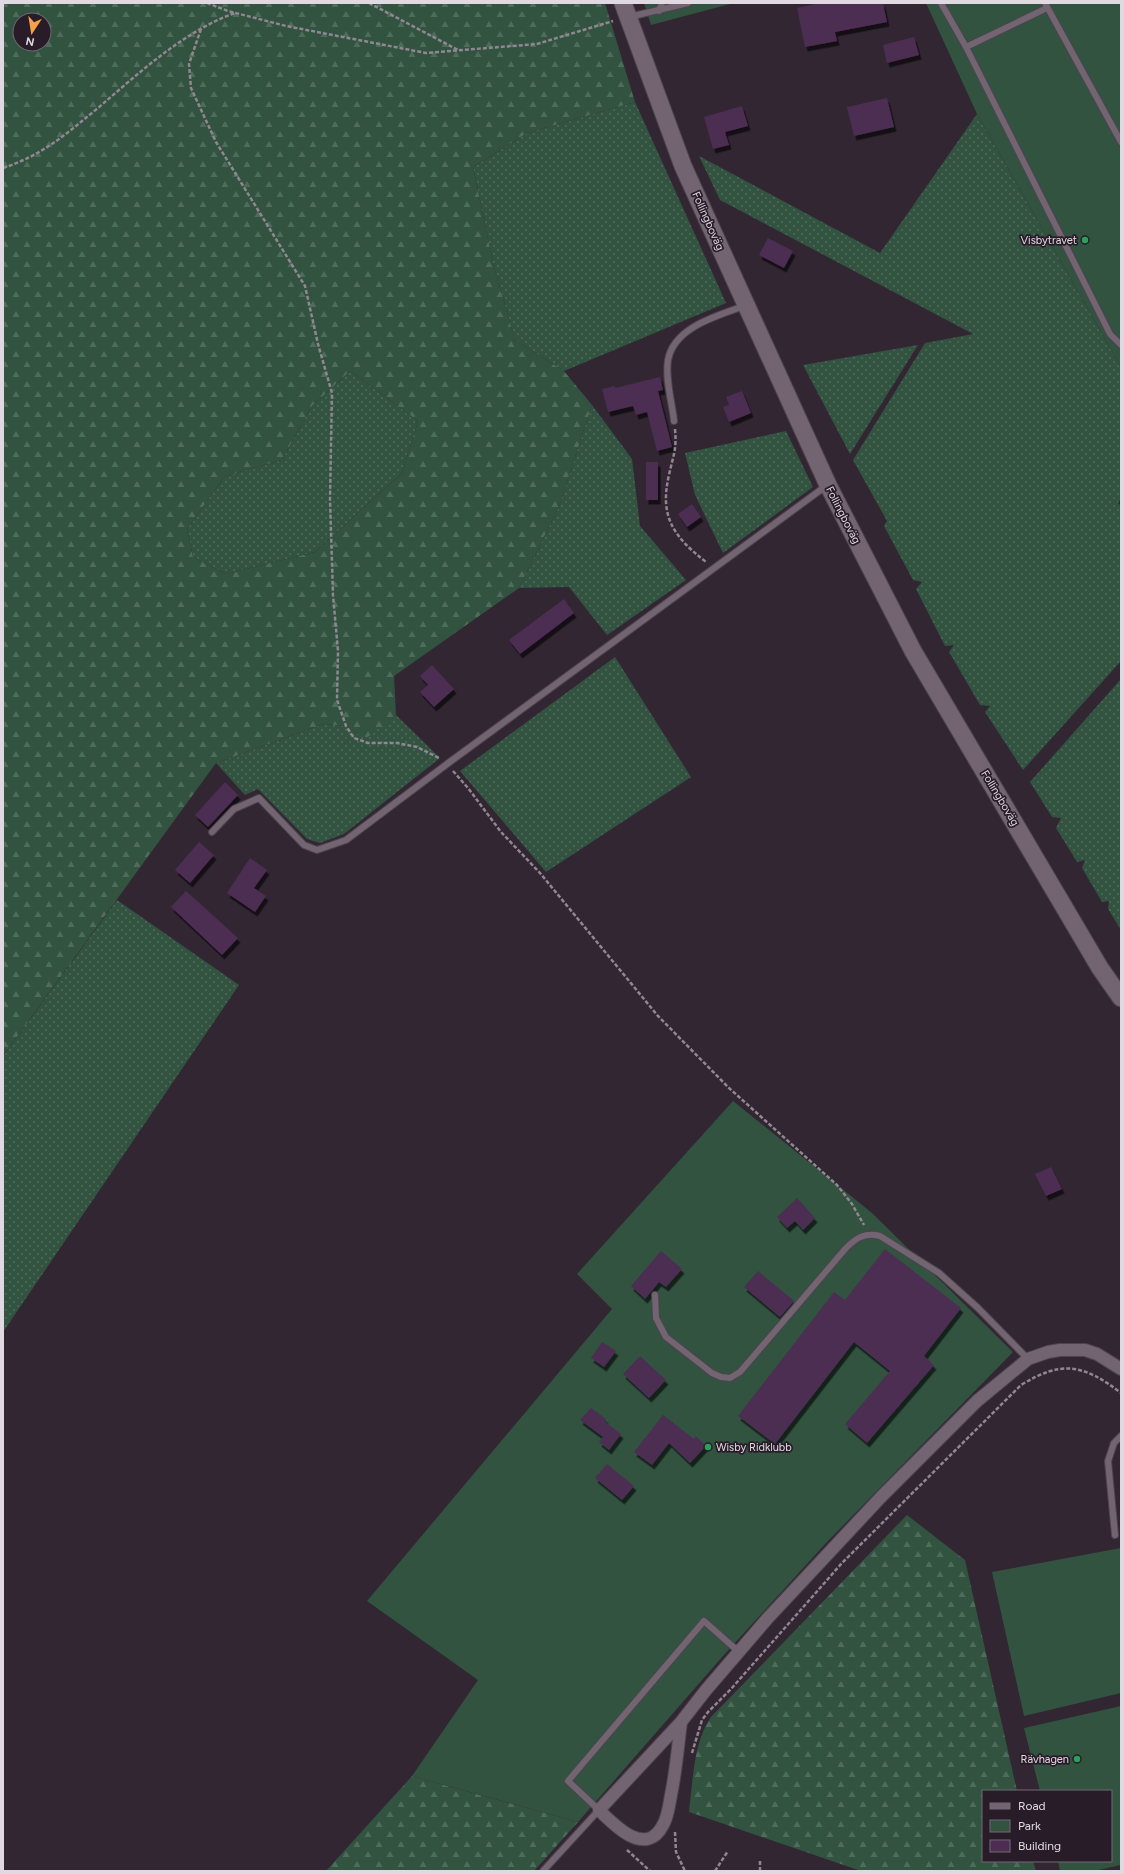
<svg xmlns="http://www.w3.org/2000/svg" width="1124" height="1874" font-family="Figtree,sans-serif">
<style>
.grass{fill:url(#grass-dots)}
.forest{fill:url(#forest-firs);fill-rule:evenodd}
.park{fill:#315340}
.building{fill:#4d2d53;filter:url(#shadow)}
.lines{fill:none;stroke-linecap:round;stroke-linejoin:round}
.lane-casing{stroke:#4e444d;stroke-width:8}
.street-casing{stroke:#4e444d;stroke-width:14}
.secondary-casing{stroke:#4e444d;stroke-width:19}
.path{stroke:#918791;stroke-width:2.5;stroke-dasharray:4 2;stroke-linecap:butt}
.lane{stroke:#736472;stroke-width:6}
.street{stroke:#736472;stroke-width:12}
.secondary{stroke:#736472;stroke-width:17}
.leisure-dot{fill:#2e9e5b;stroke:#281c28;stroke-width:1.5}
.labels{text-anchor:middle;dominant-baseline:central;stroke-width:3.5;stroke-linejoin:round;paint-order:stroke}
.street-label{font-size:11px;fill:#e1d9e1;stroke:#281c28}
.poi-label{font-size:11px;fill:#e1d9e1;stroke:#281c28;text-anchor:end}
</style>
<defs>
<pattern id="grass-dots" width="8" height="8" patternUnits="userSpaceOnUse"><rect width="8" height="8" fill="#315340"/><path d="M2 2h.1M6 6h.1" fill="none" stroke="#4f6b5b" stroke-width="1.8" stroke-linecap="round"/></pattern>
<pattern id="forest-firs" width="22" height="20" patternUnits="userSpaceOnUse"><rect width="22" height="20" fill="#315340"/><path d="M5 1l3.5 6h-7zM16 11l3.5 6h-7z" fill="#4f6b5b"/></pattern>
<filter id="shadow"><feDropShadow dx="2.5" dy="4.5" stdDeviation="0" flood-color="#0009"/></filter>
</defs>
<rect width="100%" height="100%" fill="#322632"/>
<g class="grass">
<polygon points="635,102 726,303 564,371 515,340 494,267 473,167 527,133"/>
<polygon points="977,114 1121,367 1121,498 1118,503 1121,506 1121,661 1023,770 985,712 990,706 980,705 949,652 954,645 945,646 916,589 922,582 913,580 884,526 887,521 853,460 925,343 973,334 720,200 699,156 880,253"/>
<polygon points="918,345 850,454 803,365"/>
<polygon points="350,371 418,421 402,473 315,552 226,574 193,557 187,529 225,476 282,460 311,407"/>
<polygon points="592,405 632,459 640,526 686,580 607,635 569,587 519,588 559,506"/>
<polygon points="786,431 813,487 723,553 695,495 685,453"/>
<polygon points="615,657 691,777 546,872 460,771"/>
<polygon points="1121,679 1121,930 1108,909 1109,901 1102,902 1082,868 1085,860 1077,862 1056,828 1061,818 1052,817 1030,782"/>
<polygon points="396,715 440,758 344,834 320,843 307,839 258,789 245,795 216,763 323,724 346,726 365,738"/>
<polygon points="117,900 239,985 3,1332 3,1056"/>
</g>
<g class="forest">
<path d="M 3,3 L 605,3 L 635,102 L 527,133 L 473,167 L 494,267 L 515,340 L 564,371 L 592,405 L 559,506 L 519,588 L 394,676 L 396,715 L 365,739 L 346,726 L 323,724 L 216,763 L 3,1056 ZM 20,20 L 44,20 L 44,44 L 20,44 ZM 350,371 L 418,421 L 402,473 L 315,552 L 226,574 L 193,557 L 187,529 L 225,476 L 282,460 L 311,407 Z"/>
<path d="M 907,1515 L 965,1560 L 1017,1791 L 983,1791 L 983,1861 L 1033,1861 L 1036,1871 L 861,1871 L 689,1812 C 693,1781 693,1743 711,1717 Z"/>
<polygon points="412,1776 578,1822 534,1871 326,1871"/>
</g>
<g class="park">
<polygon points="644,3 734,3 651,25"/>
<polygon points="926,3 1121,3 1121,367 977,114"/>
<polygon points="733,1101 872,1213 1013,1352 826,1543 723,1656 578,1822 412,1776 478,1680 367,1601 612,1309 577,1274"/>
<polygon points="1121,1548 1121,1693 1024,1716 992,1572"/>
<polygon points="1121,1706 1121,1865 1094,1871 1060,1871 1058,1861 1111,1861 1111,1791 1040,1791 1024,1728"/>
</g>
<g class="building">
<polygon points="820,3 883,3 887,22 835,32 837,41 805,47 797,8"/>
<polygon points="914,37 919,55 887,63 883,45"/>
<polygon points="887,98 894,127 854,136 847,107"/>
<polygon points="742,106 748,126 725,132 729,145 713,149 704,117"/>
<polygon points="768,238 793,251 784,268 759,255"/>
<polygon points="660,377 663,390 658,391 672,447 657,451 647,412 636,415 633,406 608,412 602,389 615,386 615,388"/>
<polygon points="742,391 751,413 729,422 723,407 729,405 726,397"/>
<rect x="646" y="462" width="12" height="38"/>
<polygon points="692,504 701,517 687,527 678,514"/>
<polygon points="564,599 574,613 520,654 509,640"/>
<polygon points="432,665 454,689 434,707 420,692 428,685 420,676"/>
<polygon points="225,782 238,795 208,827 195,815"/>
<polygon points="199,842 214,855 190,883 175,870"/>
<polygon points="250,858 267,870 254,888 266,896 255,912 227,893"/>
<polygon points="186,891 238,938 222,955 171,907"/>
<polygon points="1051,1167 1062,1189 1046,1196 1035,1174"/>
<polygon points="797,1198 815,1218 803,1230 795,1221 787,1228 777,1217"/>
<polygon points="885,1249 961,1308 924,1356 934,1365 867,1443 845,1424 890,1371 854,1342 775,1444 738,1416 834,1292 845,1300"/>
<polygon points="661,1251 682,1269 666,1287 659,1282 645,1299 631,1286"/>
<polygon points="758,1271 794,1301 780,1317 744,1287"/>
<polygon points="602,1342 616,1351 604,1367 591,1358"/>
<polygon points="640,1356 666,1380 649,1398 623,1374"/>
<polygon points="591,1408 606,1419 604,1421 621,1434 609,1450 599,1442 603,1437 580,1420"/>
<polygon points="663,1415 694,1439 696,1436 706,1446 690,1463 669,1443 652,1465 634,1452"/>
<polygon points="607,1464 634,1486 622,1500 595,1478"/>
</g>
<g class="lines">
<defs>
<g id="lane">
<polyline points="941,3 966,47 1110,334 1121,345"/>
<polyline points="1045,3 1121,142"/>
<polyline points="659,11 662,3"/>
<polyline points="629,17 688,3"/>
<polyline points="966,47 1047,8"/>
<path d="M 674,421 C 672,402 665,379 668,360 C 674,327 717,316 744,306"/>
<polyline points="212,832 234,809 259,798 304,845 317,850 346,840 447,764 826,486"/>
<path d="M 655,1295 L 656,1318 L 666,1337 L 712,1373 L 721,1377 L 730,1378 L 740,1372 L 846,1248 C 856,1238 865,1232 880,1236 L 939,1273 L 978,1308 L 1028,1359"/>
<polyline points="1115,1535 1108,1461 1114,1443 1121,1436"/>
<polyline points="543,1871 599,1810 568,1781 704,1621 739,1652"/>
</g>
<path id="street" d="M 681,1722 C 678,1746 676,1771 671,1795 C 669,1805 668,1817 663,1825 C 646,1858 615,1826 599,1810 L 681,1722 L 706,1690 L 767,1619 L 881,1497 L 977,1401 L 1028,1359 L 1048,1352 L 1060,1350 L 1085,1350 L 1097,1354 L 1121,1369"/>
<polyline id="secondary" points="623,3 683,166 828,485 913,651 1100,968 1121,998"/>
</defs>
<use href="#lane" class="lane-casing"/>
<use href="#street" class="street-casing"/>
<use href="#secondary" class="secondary-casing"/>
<g class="path">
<polyline points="207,3 228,11 286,26 426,53 537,44 613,21"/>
<polyline points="369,3 458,50"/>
<polyline points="201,29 189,64 191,88 216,142 305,286 318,344 332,393 330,499 333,595 338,651 337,700 346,726 354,738 368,743 397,743 417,747 439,758"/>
<path d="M 3,168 C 43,155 66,134 98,108 C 139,73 184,31 235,13"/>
<path d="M 675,429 C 677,450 673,456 669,475 C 659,517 674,537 706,562"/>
<polyline points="453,771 468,788 501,832 540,873 658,1016 729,1088 837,1185 852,1204 864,1225"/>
<path d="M 692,1753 L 702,1720 L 708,1712 L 731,1689 L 842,1563 L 1021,1385 C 1062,1360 1083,1364 1121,1393"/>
<polyline points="675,1832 676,1852 685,1871"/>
<polyline points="627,1850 650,1871"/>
<polyline points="715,1871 728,1851"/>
<polyline points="760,1871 760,1860"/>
</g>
<use href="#lane" class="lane"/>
<use href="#street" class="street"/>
<use href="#secondary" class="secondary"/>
</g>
<g class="leisure-dot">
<circle cx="1085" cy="240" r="4"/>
<circle cx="708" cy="1447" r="4"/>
<circle cx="1077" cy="1759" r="4"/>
</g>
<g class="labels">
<g class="street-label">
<text transform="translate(708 221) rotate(66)">Follingboväg</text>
<text transform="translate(843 515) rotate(63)">Follingboväg</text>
<text transform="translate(1000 798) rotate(59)">Follingboväg</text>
</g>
<g class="poi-label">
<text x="1077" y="240">Visbytravet</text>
<text x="716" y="1447" text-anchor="start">Wisby Ridklubb</text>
<text x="1069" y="1759">Rävhagen</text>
</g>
</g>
<rect width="1124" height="1874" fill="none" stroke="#e1d9e1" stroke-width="8"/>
<rect x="982" y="1790" width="130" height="72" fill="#281c28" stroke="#726872"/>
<rect x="990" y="1803" width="20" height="6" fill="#736472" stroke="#726872"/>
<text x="1018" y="1810" font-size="12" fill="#e1d9e1">Road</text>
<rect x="990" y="1820" width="20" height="12" fill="#315340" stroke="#726872"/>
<text x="1018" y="1830" font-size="12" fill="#e1d9e1">Park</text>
<rect x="990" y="1840" width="20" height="12" fill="#4d2d53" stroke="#726872"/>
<text x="1018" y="1850" font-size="12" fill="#e1d9e1">Building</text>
<g transform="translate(32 32) rotate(192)"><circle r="19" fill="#281c28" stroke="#726872"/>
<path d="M0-3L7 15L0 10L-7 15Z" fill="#f8a14a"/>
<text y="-6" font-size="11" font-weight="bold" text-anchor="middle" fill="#e1d9e1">N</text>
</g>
</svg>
